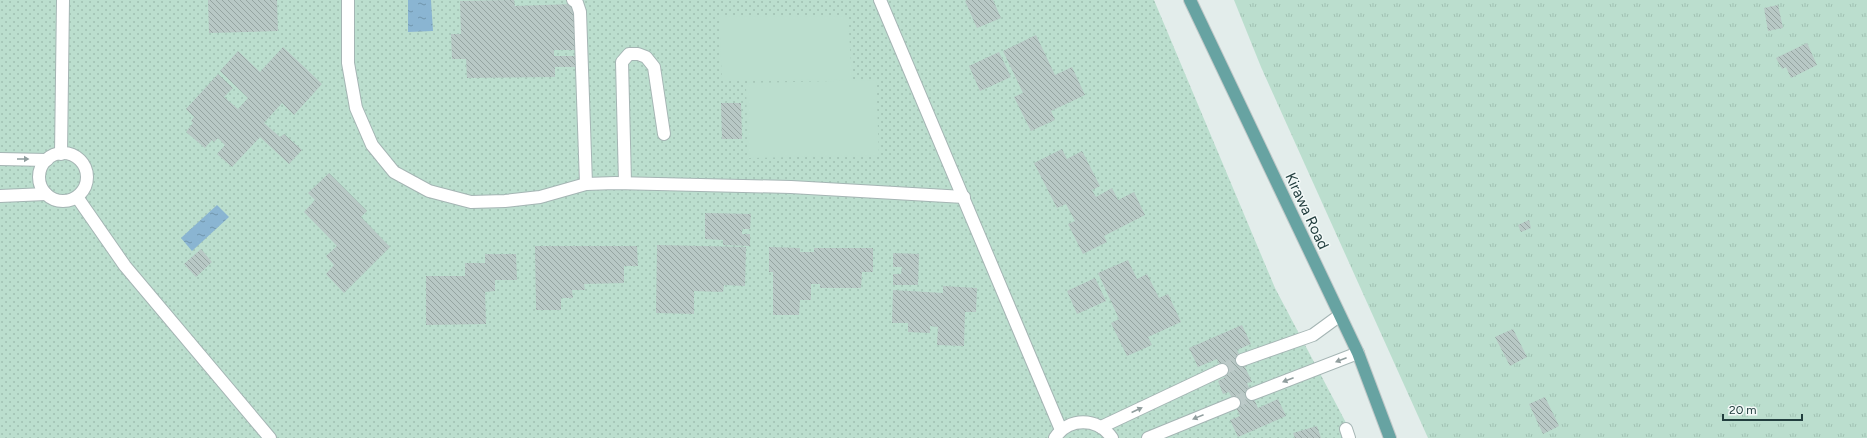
<svg xmlns="http://www.w3.org/2000/svg" width="1867" height="438" font-family="Figtree,sans-serif">
<style>
.grass{fill:url(#grass-tufts)}
.park{fill:url(#park-dots)}
.pitch{fill:#bbdece}
.water{fill:url(#water-ripples)}
.building{fill:url(#building-back-hatch)}
.lines{fill:none;stroke-linecap:round;stroke-linejoin:round}
.minor-tunnel{stroke:#bccac8;stroke-width:12;stroke-dasharray:12 6;stroke-linecap:butt}
.minor-casing{stroke:#a5b5b4;stroke-width:14}
.major-casing{stroke:#c1c9c9;stroke-width:14}
.minor{stroke:#fff;stroke-width:12}
.major{stroke:#67a3a2;stroke-width:12}
.oneway{fill:#909e9e}
.labels{text-anchor:middle;dominant-baseline:central;stroke-width:3;stroke-linejoin:round;paint-order:stroke}
.street-label{font-size:15px;fill:#223e3e;stroke:#f3f9f8}
</style>
<defs>
<pattern id="grass-tufts" width="24" height="20" patternUnits="userSpaceOnUse"><rect width="24" height="20" fill="#bbdece"/><path d="M3 7l-1-3M5 7V3M7 7l1-3M15 17l-1-3M17 17v-4M19 17l1-3" fill="none" stroke="#a0c0b2"/></pattern>
<pattern id="park-dots" width="8" height="8" patternUnits="userSpaceOnUse"><rect width="8" height="8" fill="#bbdece"/><path d="M2 2h.1M6 6h.1" fill="none" stroke="#a0c0b2" stroke-width="1.8" stroke-linecap="round"/></pattern>
<pattern id="water-ripples" width="26" height="14" patternUnits="userSpaceOnUse"><rect width="26" height="14" fill="#8ab5d2"/><path d="M2 4q2-2 4 0t4 0M15 11q2-2 4 0t4 0" fill="none" stroke="#7095ac"/></pattern>
<pattern id="building-back-hatch" width="6" height="6" patternUnits="userSpaceOnUse"><rect width="6" height="6" fill="#b8c8c5"/><path d="M-1 5l2 2M0 0l6 6M5-1l2 2" fill="none" stroke="#95a4a1"/></pattern>
</defs>
<rect width="100%" height="100%" fill="#e3edeb"/>
<polygon class="grass" points="1234,0 1867,0 1867,438 1428,438 1261,67"/>
<polygon class="park" points="0,0 1154,0 1275,288 1354,438 0,438"/>
<g class="pitch">
<polygon points="848,16 852,79 722,81 719,17"/>
<polygon points="876,80 879,155 748,158 746,83"/>
</g>
<g class="water">
<polygon points="408,0 431,0 433,31 408,32"/>
<polygon points="217,205 229,217 192,251 181,238"/>
</g>
<g class="building">
<polygon points="208,0 277,0 278,31 209,33"/>
<polygon points="514,0 515,6 574,4 575,50 554,50 554,56 575,56 576,67 555,67 555,77 467,78 466,59 452,59 451,34 461,34 460,1"/>
<polygon points="967,0 993,0 1001,18 977,28 965,1"/>
<polygon points="1778,5 1783,28 1768,31 1764,8"/>
<polygon points="1036,35 1055,75 1072,67 1085,95 1051,111 1055,120 1031,131 1014,97 1023,93 1003,51"/>
<polygon points="1807,43 1817,65 1791,78 1786,67 1782,69 1776,58"/>
<polygon points="283,47 322,84 294,115 282,103 264,123 280,137 284,134 302,150 289,164 260,137 232,167 217,154 225,145 218,138 214,142 212,140 205,148 186,132 193,123 191,121 194,117 186,109 218,74 233,88 224,97 238,109 248,98 220,71 238,51 260,72"/>
<polygon points="999,52 1011,77 980,91 969,66"/>
<polygon points="721,103 741,103 742,139 722,139"/>
<polygon points="1062,149 1067,159 1082,151 1100,186 1092,190 1096,197 1112,188 1118,200 1134,192 1145,215 1104,236 1107,242 1083,254 1068,224 1075,221 1066,204 1057,208 1034,163"/>
<polygon points="329,173 367,211 361,217 390,247 344,293 326,274 334,265 326,256 337,246 304,212 315,200 308,193"/>
<polygon points="705,213 751,214 750,229 742,229 742,234 750,234 750,246 723,245 723,240 705,239"/>
<polygon points="1529,220 1531,228 1521,232 1518,225"/>
<polygon points="657,245 746,247 745,286 724,285 723,292 694,291 694,314 656,313"/>
<polygon points="535,246 637,246 638,266 624,266 624,283 584,284 585,290 572,290 573,298 561,298 561,310 536,310"/>
<polygon points="769,247 800,248 800,252 814,252 814,248 873,248 873,272 862,272 861,288 820,288 820,284 811,284 811,300 800,300 799,315 773,315 773,272 769,272"/>
<polygon points="201,249 212,262 196,277 184,264"/>
<polygon points="893,253 919,254 918,285 893,285 893,274 901,274 902,267 893,267"/>
<polygon points="485,254 516,254 517,280 495,280 495,291 485,292 486,324 426,325 426,276 465,276 465,263 485,263"/>
<polygon points="1128,260 1137,279 1147,274 1159,298 1168,294 1181,322 1148,337 1152,345 1127,356 1111,323 1119,319 1098,273"/>
<polygon points="1095,278 1106,301 1077,314 1067,291"/>
<polygon points="943,286 977,288 976,312 965,312 964,346 937,345 938,327 930,326 930,333 908,332 908,323 892,323 893,290 943,293"/>
<polygon points="1242,325 1251,344 1237,350 1252,382 1247,383 1258,408 1278,399 1286,416 1238,437 1230,420 1240,416 1229,392 1223,394 1218,381 1225,377 1217,359 1198,367 1189,348"/>
<polygon points="1513,329 1527,357 1510,366 1495,337"/>
<polygon points="1545,397 1559,426 1543,434 1529,404"/>
<polygon points="1317,426 1321,438 1295,438 1293,433"/>
</g>
<g class="lines">
<g class="minor-tunnel">
<polyline points="1222,370 1242,360"/>
<polyline points="1234,403 1252,394"/>
</g>
<defs>
<g id="minor">
<polyline points="348,0 348,63 356,108 372,145 394,172 429,191 471,202 505,201 540,197 586,184 615,183 791,187 964,197"/>
<polyline points="573,0 577,3 580,12 586,184"/>
<polyline points="880,0 1061,430"/>
<circle cx="63" cy="177" r="24"/>
<polyline points="61,154 63,0"/>
<polyline points="0,159 47,160"/>
<polyline points="625,183 622,62 629,54 638,54 646,57 654,67 664,134"/>
<polyline points="0,196 46,194"/>
<polyline points="77,197 125,266 270,438"/>
<polyline points="1242,360 1313,335 1339,316"/>
<polyline points="1252,394 1358,353"/>
<polyline points="1101,427 1222,370"/>
<polyline points="1346,429 1349,438"/>
<path d="M 1055,438 C 1068,417 1098,417 1112,438"/>
<polyline points="1148,438 1234,403"/>
</g>
<polyline id="major" points="1190,0 1358,353 1390,438"/>
</defs>
<use href="#minor" class="minor-casing"/>
<use href="#major" class="major-casing"/>
<use href="#minor" class="minor"/>
<use href="#major" class="major"/>
</g>
<defs><path id="oneway-solid" d="M-6-.8H1V-3.2L6.5 0L1 3.2V.8H-6Z"/></defs>
<g class="oneway">
<use href="#oneway-solid" transform="translate(23 159)"/>
<use href="#oneway-solid" transform="translate(1341 360) rotate(159)"/>
<use href="#oneway-solid" transform="translate(1288 380) rotate(159)"/>
<use href="#oneway-solid" transform="translate(1137 410) rotate(-25)"/>
<use href="#oneway-solid" transform="translate(1198 417) rotate(158)"/>
</g>
<g class="labels">
<g class="street-label">
<text transform="translate(1307 211) rotate(65)">Kirawa Road</text>
</g>
</g>
<path d="M1723 414v6h79v-6" fill="none" stroke="#223e3e" stroke-width="2"/>
<text x="1729" y="414" font-size="12" fill="#223e3e" stroke="#f3f9f8" stroke-width="3" paint-order="stroke">20 m</text>
</svg>
